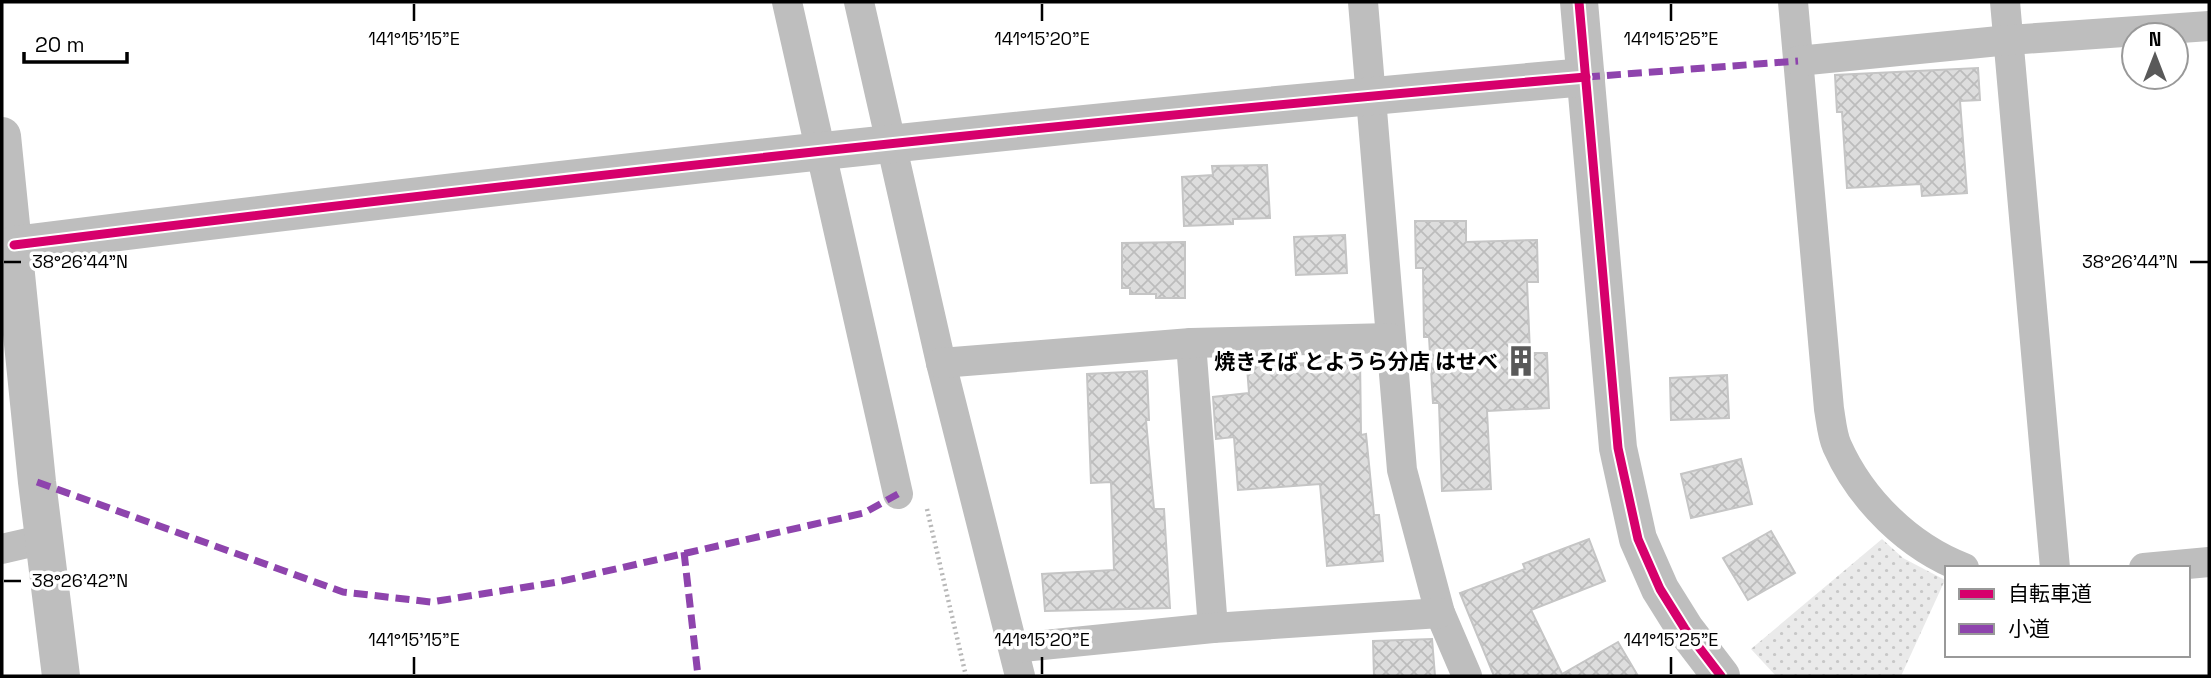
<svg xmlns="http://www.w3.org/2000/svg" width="2211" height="678" font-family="'Space Grotesk','Noto Sans JP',sans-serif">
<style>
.green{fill:url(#green-dots)}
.building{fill:url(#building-cross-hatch);stroke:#c5c5c5;stroke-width:2}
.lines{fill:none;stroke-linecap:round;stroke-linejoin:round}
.path{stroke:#b8b8b8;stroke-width:4.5;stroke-dasharray:2 3.5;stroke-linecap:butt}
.minor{stroke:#bebebe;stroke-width:30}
.tertiary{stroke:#bebebe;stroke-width:38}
.quiet{stroke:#8e44ad;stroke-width:7;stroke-dasharray:14 7;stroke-linecap:butt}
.cycleway-casing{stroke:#fff;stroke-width:13}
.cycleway{stroke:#d6006c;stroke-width:9}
.ticks{fill:none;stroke:#000;stroke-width:2.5}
.labels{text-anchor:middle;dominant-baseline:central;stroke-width:7;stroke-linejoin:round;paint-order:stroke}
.poi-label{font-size:21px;font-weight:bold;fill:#000;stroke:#fff;text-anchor:end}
.ticks-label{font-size:18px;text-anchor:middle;fill:#000;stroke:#fff;stroke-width:7;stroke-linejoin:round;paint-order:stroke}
</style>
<defs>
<pattern id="green-dots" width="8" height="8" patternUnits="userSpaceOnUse" patternTransform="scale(1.75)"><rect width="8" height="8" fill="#eaeaea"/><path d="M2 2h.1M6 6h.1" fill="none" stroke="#c7c7c7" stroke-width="1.8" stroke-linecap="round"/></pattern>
<pattern id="building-cross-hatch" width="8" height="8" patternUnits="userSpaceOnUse" patternTransform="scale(1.75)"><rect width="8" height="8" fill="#ddd"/><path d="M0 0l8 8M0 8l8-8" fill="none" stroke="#bcbcbc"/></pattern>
</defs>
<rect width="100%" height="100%" fill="#fff"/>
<polygon class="green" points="1882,539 1903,558 1945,580 1901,676 1776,676 1751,649"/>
<g class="building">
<polygon points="1978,68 1980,100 1960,101 1967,193 1922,196 1921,184 1847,188 1842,112 1837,112 1835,75"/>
<polygon points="1267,165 1270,218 1233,219 1233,224 1184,226 1182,177 1213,175 1212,166"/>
<polygon points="1415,221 1466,221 1466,242 1537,240 1538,282 1527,282 1530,353 1547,353 1549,408 1487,411 1491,489 1442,491 1439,403 1433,403 1429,337 1424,337 1423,268 1416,268"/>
<polygon points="1345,235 1347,273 1296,275 1294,237"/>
<polygon points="1185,242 1185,298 1156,298 1156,294 1130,294 1130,288 1122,288 1122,243"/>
<polygon points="1360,356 1361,435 1366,434 1374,515 1379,515 1383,561 1327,566 1320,484 1238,490 1234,437 1216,439 1213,397 1249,393 1247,367 1308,363 1308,358"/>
<polygon points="1147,371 1149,420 1146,420 1154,509 1164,509 1170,608 1045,611 1042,574 1114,570 1111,482 1091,483 1087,374"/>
<polygon points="1727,375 1729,418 1671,420 1670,378"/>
<polygon points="1741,459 1752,504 1691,518 1681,474"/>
<polygon points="1771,531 1795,573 1748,600 1723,558"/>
<polygon points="1589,539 1605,581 1531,610 1562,674 1618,642 1638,676 1494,676 1460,593 1525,569 1523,564"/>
<polygon points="1432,639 1435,676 1374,676 1373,641"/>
</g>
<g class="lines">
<polyline class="path" points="927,509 966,676"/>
<g class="minor">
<polyline points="787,2 898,494"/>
<polyline points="859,2 941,363 1020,676"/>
<polyline points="1363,2 1402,470 1440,613 1467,676"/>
<path d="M 1793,2 L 1829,409 C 1831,420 1832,435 1837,446 C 1861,500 1909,547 1964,568"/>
<polyline points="2005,2 2055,568"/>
<polyline points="1798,61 2009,40 2209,26"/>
<polyline points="1191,343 1213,628"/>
<polyline points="941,363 1191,343 1390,338"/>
<polyline points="2,549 45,539"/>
<polyline points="2144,568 2209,562"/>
<polyline points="1014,648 1213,628 1440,613"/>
</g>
<g class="tertiary">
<polyline points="1579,2 1618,448 1638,539 1660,589 1685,629 1721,676"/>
<polyline points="2,136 37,482 61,676"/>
<path d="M 14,245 C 537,180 1061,122 1586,77"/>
</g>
<g class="quiet">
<polyline points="1586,77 1798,61"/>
<polyline points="37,482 343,592 431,602 558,582 864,513 898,494"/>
<polyline points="684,552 698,676"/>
</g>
<defs>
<g id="cycleway">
<polyline points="1579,2 1618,448 1638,539 1660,589 1685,629 1721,676"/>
<path d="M 14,245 C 537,180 1061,122 1586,77"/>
</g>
</defs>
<use href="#cycleway" class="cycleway-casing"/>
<use href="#cycleway" class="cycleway"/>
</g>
<path class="ticks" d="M 414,4 L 414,21M 1042,4 L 1042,21M 1671,4 L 1671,21M 4,262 L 21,262M 2190,262 L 2208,262M 4,581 L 21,581M 414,657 L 414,674M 1042,657 L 1042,674M 1671,657 L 1671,674"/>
<defs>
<symbol id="building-bare" viewBox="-9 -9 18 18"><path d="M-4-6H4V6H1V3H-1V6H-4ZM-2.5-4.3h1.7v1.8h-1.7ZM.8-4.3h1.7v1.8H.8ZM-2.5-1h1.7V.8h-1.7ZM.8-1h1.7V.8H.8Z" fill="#595959" stroke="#fff" stroke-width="2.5" paint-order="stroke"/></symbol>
</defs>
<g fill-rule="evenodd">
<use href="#building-bare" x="1499" y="339" width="44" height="44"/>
</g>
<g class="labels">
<g class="poi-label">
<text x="1498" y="361">焼きそば とようら分店 はせべ</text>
</g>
</g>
<g class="ticks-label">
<text x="414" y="45">141°15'15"E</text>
<text x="1042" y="45">141°15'20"E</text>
<text x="1671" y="45">141°15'25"E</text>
<text x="80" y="268">38°26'44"N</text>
<text x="2130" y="268">38°26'44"N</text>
<text x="80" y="587">38°26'42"N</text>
<text x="414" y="646">141°15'15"E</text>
<text x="1042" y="646">141°15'20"E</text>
<text x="1671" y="646">141°15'25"E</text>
</g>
<rect width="2211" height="678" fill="none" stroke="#000000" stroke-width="7"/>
<rect x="1945" y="566" width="245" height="91" fill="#ffffff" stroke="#999999" stroke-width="2"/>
<rect x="1959" y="589" width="35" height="10" fill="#d6006c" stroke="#999999" stroke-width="2"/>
<text x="2008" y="601" font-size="21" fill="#000000">自転車道</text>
<rect x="1959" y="624" width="35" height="10" fill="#8e44ad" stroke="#999999" stroke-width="2"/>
<text x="2008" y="636" font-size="21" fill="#000000">小道</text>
<g transform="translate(2155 56)"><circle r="33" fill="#ffffff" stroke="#999999" stroke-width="2"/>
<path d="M0-5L12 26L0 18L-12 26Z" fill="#595959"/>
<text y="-10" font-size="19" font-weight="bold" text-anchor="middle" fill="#000000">N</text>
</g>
<path d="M24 52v10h103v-10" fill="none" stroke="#000000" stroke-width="3.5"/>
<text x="35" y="52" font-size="21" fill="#000000" stroke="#ffffff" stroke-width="5" paint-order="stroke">20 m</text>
</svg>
